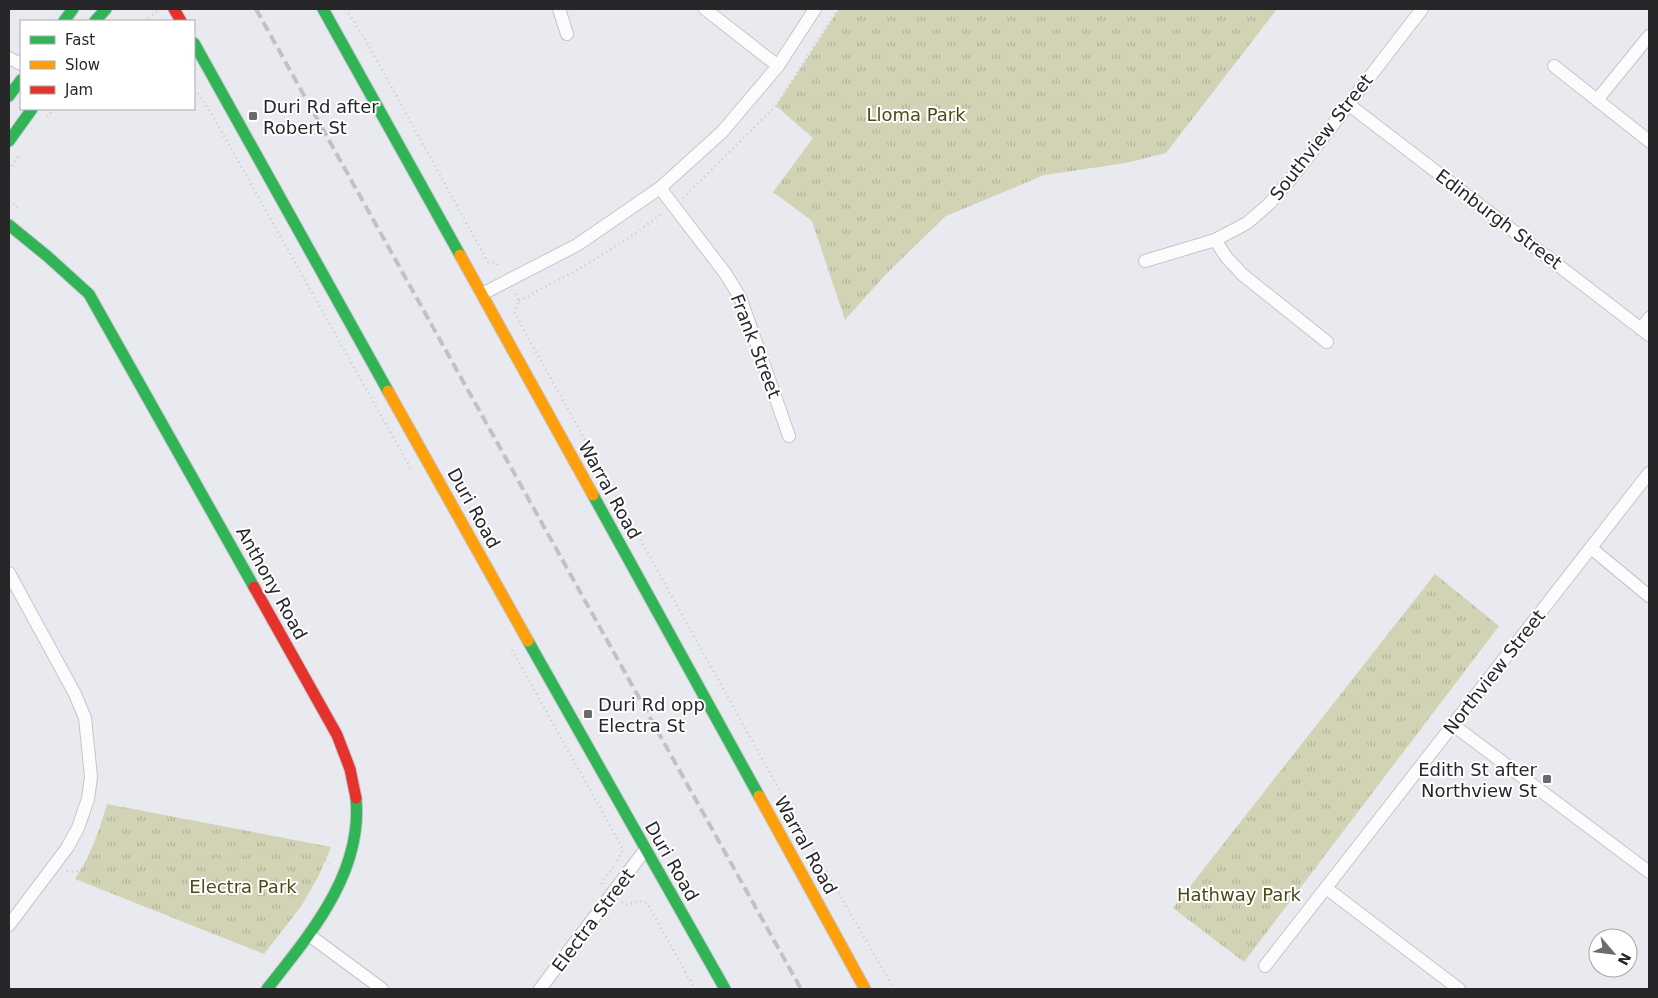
<svg xmlns="http://www.w3.org/2000/svg" width="1658" height="998" font-family="'DejaVu Sans',sans-serif">
<style>
.grass{fill:url(#grass-tufts)}
.lines{fill:none;stroke-linecap:round;stroke-linejoin:round}
.street-casing{stroke:#c5c6ca;stroke-width:14}
.fast-casing{stroke:#c5c6ca;stroke-width:13}
.slow-casing{stroke:#c5c6ca;stroke-width:13}
.jam-casing{stroke:#c5c6ca;stroke-width:13}
.path{stroke:#c9c9cb;stroke-width:2.5;stroke-dasharray:1 4;stroke-linecap:butt}
.street{stroke:#fcfcfd;stroke-width:12}
.fast{stroke:#30b455;stroke-width:11}
.slow{stroke:#ff9f0a;stroke-width:11}
.jam{stroke:#e5322d;stroke-width:11}
.rail{stroke:#c2c2c3;stroke-width:4;stroke-dasharray:10 5;stroke-linecap:butt}
.poi-dot{fill:#6b6b6f;stroke:#fff;stroke-width:2}
.labels{text-anchor:middle;dominant-baseline:central;stroke-width:4;stroke-linejoin:round;paint-order:stroke}
.poi-label{font-size:18px;fill:#27272a;stroke:#fff;text-anchor:start}
.park-label{font-size:18px;fill:#4a4b16;stroke:#fff}
.street-label{font-size:18px;fill:#27272a;stroke:#fff}
</style>
<defs>
<pattern id="grass-tufts" width="24" height="20" patternUnits="userSpaceOnUse" patternTransform="scale(1.25)"><rect width="24" height="20" fill="#d1d3b4"/><path d="M3 7l-1-3M5 7V3M7 7l1-3M15 17l-1-3M17 17v-4M19 17l1-3" fill="none" stroke="#b3b59b"/></pattern>
</defs>
<rect width="100%" height="100%" fill="#e9eaef"/>
<g class="grass">
<polygon points="839,9 1277,9 1166,153 1126,163 1044,175 946,216 888,272 845,320 812,221 773,192 813,138 776,106"/>
<polygon points="1435,574 1499,626 1244,962 1173,908"/>
<path d="M 107,804 L 331,847 L 318,877 L 302,905 L 264,954 L 75,879 C 91,855 99,831 107,804 Z"/>
</g>
<g class="lines">
<defs>
<g id="street">
<polyline points="559,9 567,34"/>
<polyline points="705,9 778,66"/>
<polyline points="9,58 21,64"/>
<polyline points="1554,66 1649,141"/>
<polyline points="1597,100 1649,36"/>
<polyline points="1348,104 1649,335"/>
<polyline points="660,188 725,273 740,297 789,436"/>
<polyline points="1215,240 1227,258 1243,275 1327,342"/>
<polyline points="1145,261 1215,240 1247,223 1269,204 1294,175 1422,9"/>
<polyline points="482,294 577,245 660,188 722,132 778,66 815,9"/>
<polyline points="1641,329 1649,318"/>
<polyline points="1591,548 1649,596"/>
<polyline points="9,573 75,694 85,718 91,777 88,799 78,828 67,848 9,925"/>
<polyline points="1453,725 1649,872"/>
<polyline points="1326,888 1459,989"/>
<polyline points="309,935 382,989"/>
<polyline points="1265,966 1649,473"/>
<polyline points="540,989 645,850"/>
</g>
<g id="fast">
<polyline points="323,9 460,255"/>
<polyline points="64,21 73,9"/>
<polyline points="95,21 106,9"/>
<polyline points="194,43 388,391"/>
<polyline points="9,96 21,80"/>
<polyline points="9,141 32,109"/>
<polyline points="9,225 47,256 89,294 254,587"/>
<polyline points="593,495 759,796"/>
<polyline points="528,641 725,989"/>
<path d="M 267,989 C 311,933 363,873 356,798"/>
</g>
<g id="slow">
<polyline points="460,255 593,495"/>
<polyline points="388,391 528,641"/>
<polyline points="759,796 865,989"/>
</g>
<g id="jam">
<polyline points="174,9 181,21"/>
<polyline points="254,587 337,735 350,769 356,798"/>
</g>
</defs>
<use href="#street" class="street-casing"/>
<use href="#fast" class="fast-casing"/>
<use href="#slow" class="slow-casing"/>
<use href="#jam" class="jam-casing"/>
<g class="path">
<polyline points="346,9 365,39 488,262 497,263 499,267"/>
<polyline points="144,21 159,10"/>
<polyline points="194,90 199,94 214,118 411,469"/>
<polyline points="47,117 54,109"/>
<polyline points="9,170 20,154"/>
<polyline points="683,198 776,106 838,9"/>
<polyline points="9,201 17,207 14,210"/>
<polyline points="516,294 519,301 514,311 525,332 785,800 894,989"/>
<polyline points="519,301 586,265 630,237 663,213"/>
<polyline points="512,650 623,849 617,862"/>
<polyline points="67,871 70,872 283,852 326,860 329,865"/>
<polyline points="602,884 602,881 614,866"/>
<path d="M 622,902 L 626,905 C 634,902 639,900 647,903 L 695,989"/>
</g>
<use href="#street" class="street"/>
<use href="#fast" class="fast"/>
<use href="#slow" class="slow"/>
<use href="#jam" class="jam"/>
<polyline class="rail" points="256,9 801,989"/>
</g>
<g class="poi-dot">
<rect x="248" y="111" width="10" height="10" rx="2.5"/>
<rect x="583" y="709" width="10" height="10" rx="2.5"/>
<rect x="1542" y="774" width="10" height="10" rx="2.5"/>
</g>
<g class="labels">
<g class="poi-label">
<text x="263" y="106">Duri Rd after<tspan x="263" dy="21">Robert St</tspan></text>
<text x="598" y="704">Duri Rd opp<tspan x="598" dy="21">Electra St</tspan></text>
<text x="1537" y="769" text-anchor="end">Edith St after<tspan x="1537" dy="21">Northview St</tspan></text>
</g>
<g class="park-label">
<text x="916" y="114">Lloma Park</text>
<text x="243" y="886">Electra Park</text>
<text x="1239" y="894">Hathway Park</text>
</g>
<g class="street-label">
<text transform="translate(1321 137) rotate(-52)">Southview Street</text>
<text transform="translate(1499 219) rotate(37)">Edinburgh Street</text>
<text transform="translate(756 346) rotate(69)">Frank Street</text>
<text transform="translate(610 490) rotate(61)">Warral Road</text>
<text transform="translate(474 508) rotate(61)">Duri Road</text>
<text transform="translate(272 583) rotate(61)">Anthony Road</text>
<text transform="translate(1494 672) rotate(-52)">Northview Street</text>
<text transform="translate(806 845) rotate(61)">Warral Road</text>
<text transform="translate(672 861) rotate(60)">Duri Road</text>
<text transform="translate(593 920) rotate(-53)">Electra Street</text>
</g>
</g>
<rect width="1658" height="998" fill="none" stroke="#27272a" stroke-width="20"/>
<rect x="20" y="20" width="175" height="90" fill="#ffffff" stroke="#a9a9aa"/>
<rect x="30" y="36" width="25" height="8" fill="#30b455" stroke="#a9a9aa"/>
<text x="65" y="45" font-size="15" fill="#27272a">Fast</text>
<rect x="30" y="61" width="25" height="8" fill="#ff9f0a" stroke="#a9a9aa"/>
<text x="65" y="70" font-size="15" fill="#27272a">Slow</text>
<rect x="30" y="86" width="25" height="8" fill="#e5322d" stroke="#a9a9aa"/>
<text x="65" y="95" font-size="15" fill="#27272a">Jam</text>
<g transform="translate(1613 953) rotate(118)"><circle r="24" fill="#ffffff" stroke="#a9a9aa"/>
<path d="M0-4L9 19L0 12L-9 19Z" fill="#6b6b6f"/>
<text y="-8" font-size="14" font-weight="bold" text-anchor="middle" fill="#27272a">N</text>
</g>
</svg>
